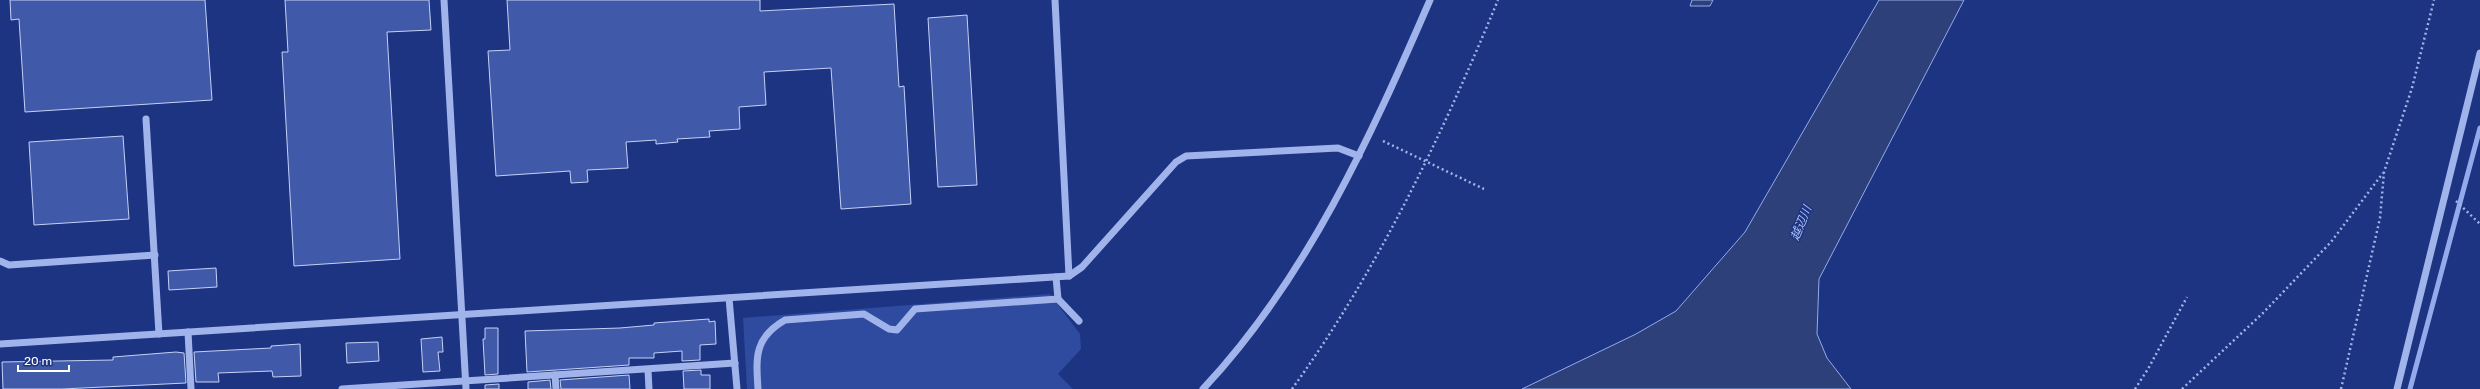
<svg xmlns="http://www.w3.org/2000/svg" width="2480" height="389" font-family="Rubik,'Noto Sans JP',sans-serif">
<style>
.green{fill:#2f4b9f}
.water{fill:#2e4079;stroke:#93abec}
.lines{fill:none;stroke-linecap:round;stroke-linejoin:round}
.stream{stroke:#93abec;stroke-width:5}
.building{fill:#405aa9;stroke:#c5d1f7}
.path{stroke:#a0b3ea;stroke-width:2.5;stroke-dasharray:2 3;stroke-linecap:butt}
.minor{stroke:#a0b3ea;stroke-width:7}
.labels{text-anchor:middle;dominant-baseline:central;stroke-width:3;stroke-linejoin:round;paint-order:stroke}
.water-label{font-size:12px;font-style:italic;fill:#abbdf1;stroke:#1c3481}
</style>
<rect width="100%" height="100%" fill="#1c3481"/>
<polygon class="green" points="1050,294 1080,334 1081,349 1058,374 1073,389 747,389 743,318"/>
<g class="water">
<polygon points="1692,0 1713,0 1710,6 1690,6"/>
<polygon points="1879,0 1964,0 1819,279 1817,334 1827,358 1851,389 1522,389 1636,334 1676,311 1745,232"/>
</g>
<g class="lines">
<polyline class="stream" points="2410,389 2480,128"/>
</g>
<g class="building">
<polygon points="10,0 205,0 212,100 25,112 19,19 11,20"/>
<polygon points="285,0 429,0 431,30 387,32 400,259 294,266 282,52 288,52"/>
<polygon points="507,0 760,0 760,11 894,4 899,87 904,86 911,204 841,209 831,68 764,72 766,105 739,107 740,129 709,131 710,137 677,139 678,142 656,144 656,140 626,142 628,168 587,170 588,182 571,183 570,171 496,176 488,51 510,50"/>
<polygon points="967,15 977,185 938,187 928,18"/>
<polygon points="123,136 129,219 34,225 29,142"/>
<polygon points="216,268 217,287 169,290 168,271"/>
<polygon points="709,319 709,322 715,321 716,344 700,345 700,360 682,361 682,351 654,353 654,358 629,358 629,365 527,372 525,331 620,328 654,325 654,323"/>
<polygon points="485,328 498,328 498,374 485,375 483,339 485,339"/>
<polygon points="442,337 443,352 438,352 440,371 423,372 421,339"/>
<polygon points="378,342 379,361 347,363 346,343"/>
<polygon points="300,344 301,376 273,377 272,371 218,373 219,382 196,382 194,352 271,348 271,346"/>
<polygon points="176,352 184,353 186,383 62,389 3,389 2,362 113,360 113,357"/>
<polygon points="701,370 701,375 710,375 710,389 684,389 683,371"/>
<polygon points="629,375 630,389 561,389 560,380"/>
<polygon points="550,380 551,389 528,389 528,382"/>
<polygon points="499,384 499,389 485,389 485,385"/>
</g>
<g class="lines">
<g class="path">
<polyline points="1383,141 1484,189"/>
<polyline points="2456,201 2480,224"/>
<path d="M 1292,389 C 1378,270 1442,135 1498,0"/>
<polyline points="2135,389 2148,369 2187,297"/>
<polyline points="2182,389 2263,313 2331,242 2383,173"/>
<polyline points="2341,389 2380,218 2384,172 2412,88 2434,0"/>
</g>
<g class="minor">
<polyline points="444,0 466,389"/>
<polyline points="1055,0 1069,276"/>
<polyline points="146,119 159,334"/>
<polyline points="0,261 9,265 155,255"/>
<polyline points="1056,277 1058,299"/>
<polyline points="729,298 737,389"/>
<polyline points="188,332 191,389"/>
<polyline points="0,344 1069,276 1082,267 1176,162 1186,156 1338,148 1359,156"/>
<polyline points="648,370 649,389"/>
<polyline points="555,375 556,389"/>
<polyline points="342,389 735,363"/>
<path d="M 758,389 C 756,357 754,338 785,320 L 864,314 L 889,329 L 897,330 L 915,309 L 1058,299 L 1079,321"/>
<path d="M 1203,389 C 1307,278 1370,138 1430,0"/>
<polyline points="2397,389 2480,53"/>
</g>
</g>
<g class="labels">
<g class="water-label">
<text transform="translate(1801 223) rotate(-68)">越辺川</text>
</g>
</g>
<path d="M18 365v6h51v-6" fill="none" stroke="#ffffff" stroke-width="2"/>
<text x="24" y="365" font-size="12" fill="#ffffff" stroke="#1c3481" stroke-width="3" paint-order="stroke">20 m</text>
</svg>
